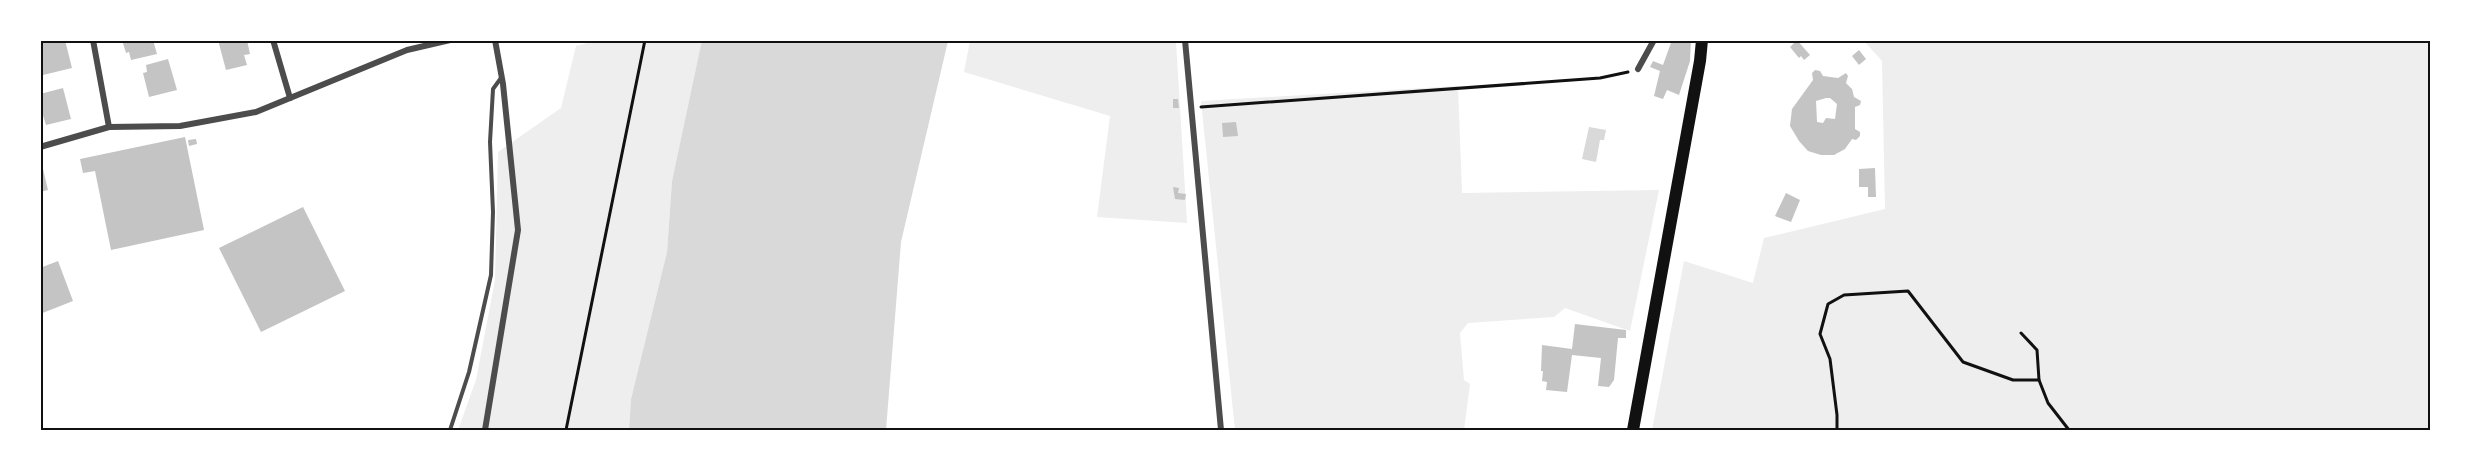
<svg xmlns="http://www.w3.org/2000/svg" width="2471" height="471" font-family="Mulish,sans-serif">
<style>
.green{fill:#eee}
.water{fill:#d9d9d9}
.building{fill:#c4c4c4;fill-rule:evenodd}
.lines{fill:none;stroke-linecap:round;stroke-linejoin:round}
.path{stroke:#111;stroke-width:3}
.service{stroke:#4c4c4c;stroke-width:4}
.minor{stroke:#4c4c4c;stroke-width:6}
.primary{stroke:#111;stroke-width:12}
.neatline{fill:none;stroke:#111;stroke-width:2}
</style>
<rect width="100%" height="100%" fill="#fff"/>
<g class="green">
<polygon points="599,40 702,41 672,181 667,252 631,399 629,430 458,430 476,380 495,280 498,152 561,108 576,46"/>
<polygon points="970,41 1176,41 1187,223 1097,217 1110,116 964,72"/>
<polygon points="1864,41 2430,41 2430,430 1652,430 1684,261 1753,283 1764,238 1885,209 1882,61"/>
<polygon points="1458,86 1462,193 1659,190 1630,331 1565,308 1554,317 1468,323 1460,333 1464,380 1470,384 1464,430 1235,430 1201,101"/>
</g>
<g class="water">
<polygon points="702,40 948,41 901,242 886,430 629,430 631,399 667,252 672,181"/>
<polygon points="1589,127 1606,130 1604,140 1600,140 1596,162 1582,159"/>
</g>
<g class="building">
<polygon points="50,40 65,40 72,68 43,75 40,64 40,43"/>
<polygon points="122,40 153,40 157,54 131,60 129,52 126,53"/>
<polygon points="218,40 247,40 250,54 244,55 247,65 226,70"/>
<polygon points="1672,40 1691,40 1690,61 1679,95 1667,90 1663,99 1654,96 1660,71 1650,67 1653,61 1663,65"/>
<polygon points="1797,40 1810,55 1804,60 1801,56 1799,58 1790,47"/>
<polygon points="1859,50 1866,59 1859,65 1852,56"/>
<polygon points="168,59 177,90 149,97 143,73 147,72 146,65"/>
<path d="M 1815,70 L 1820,71 L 1823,76 L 1838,78 L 1846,73 L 1848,76 L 1846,83 L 1852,89 L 1854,97 L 1861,101 L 1860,105 L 1855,107 L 1855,129 L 1860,132 L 1860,136 L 1856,140 L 1852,139 L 1845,149 L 1834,155 L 1821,155 L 1808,151 L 1799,141 L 1790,126 L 1792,109 L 1813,80 L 1812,73 ZM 1826,98 L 1830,98 L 1837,104 L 1835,119 L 1826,118 L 1823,123 L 1817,122 L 1816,101 Z"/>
<polygon points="63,88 71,119 46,125 40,106 40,94"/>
<polygon points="1173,99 1178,99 1179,108 1173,108"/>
<polygon points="1236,122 1238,136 1223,137 1222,123"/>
<polygon points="185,137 204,230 111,250 95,171 83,173 80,159"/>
<polygon points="196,139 197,144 189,146 188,140"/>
<polygon points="1875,168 1876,197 1868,197 1868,187 1859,187 1859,169"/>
<polygon points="40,169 43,169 48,190 40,192"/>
<polygon points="1173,187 1179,188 1178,193 1186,194 1185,200 1175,199"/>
<polygon points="1786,193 1800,200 1791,222 1775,216"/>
<polygon points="303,207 345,291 261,332 219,248"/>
<polygon points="58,261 73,301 40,314 40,268"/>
<polygon points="1575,324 1626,330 1626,338 1618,338 1614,380 1609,387 1598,386 1601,358 1572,355 1567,392 1546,390 1547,382 1542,381 1543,371 1541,371 1542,345 1572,349"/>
</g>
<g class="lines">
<g class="path">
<polyline points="1201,107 1600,78 1628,72"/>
<polyline points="2021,333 2037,350 2039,380 2048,403 2069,430"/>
<polyline points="566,430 645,40"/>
<polyline points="1837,430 1837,415 1830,359 1820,334 1828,304 1844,295 1908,291 1963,362 2013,380 2039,380"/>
</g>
<polyline class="service" points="450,430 469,372 491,275 493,212 490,142 493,89 501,78"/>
<g class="minor">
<polyline points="93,40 109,127"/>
<polyline points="273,40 290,98"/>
<polyline points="1185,40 1221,430"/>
<polyline points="1638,69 1654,40"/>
<polyline points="40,147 109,127 180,126 256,112 407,50 450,40"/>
<polyline points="485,430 518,230 503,84 495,40"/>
</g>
<polyline class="primary" points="1633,430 1700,61 1702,40"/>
</g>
<rect width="2471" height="471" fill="none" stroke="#ffffff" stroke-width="84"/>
<rect x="42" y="42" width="2387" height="387" class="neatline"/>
</svg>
